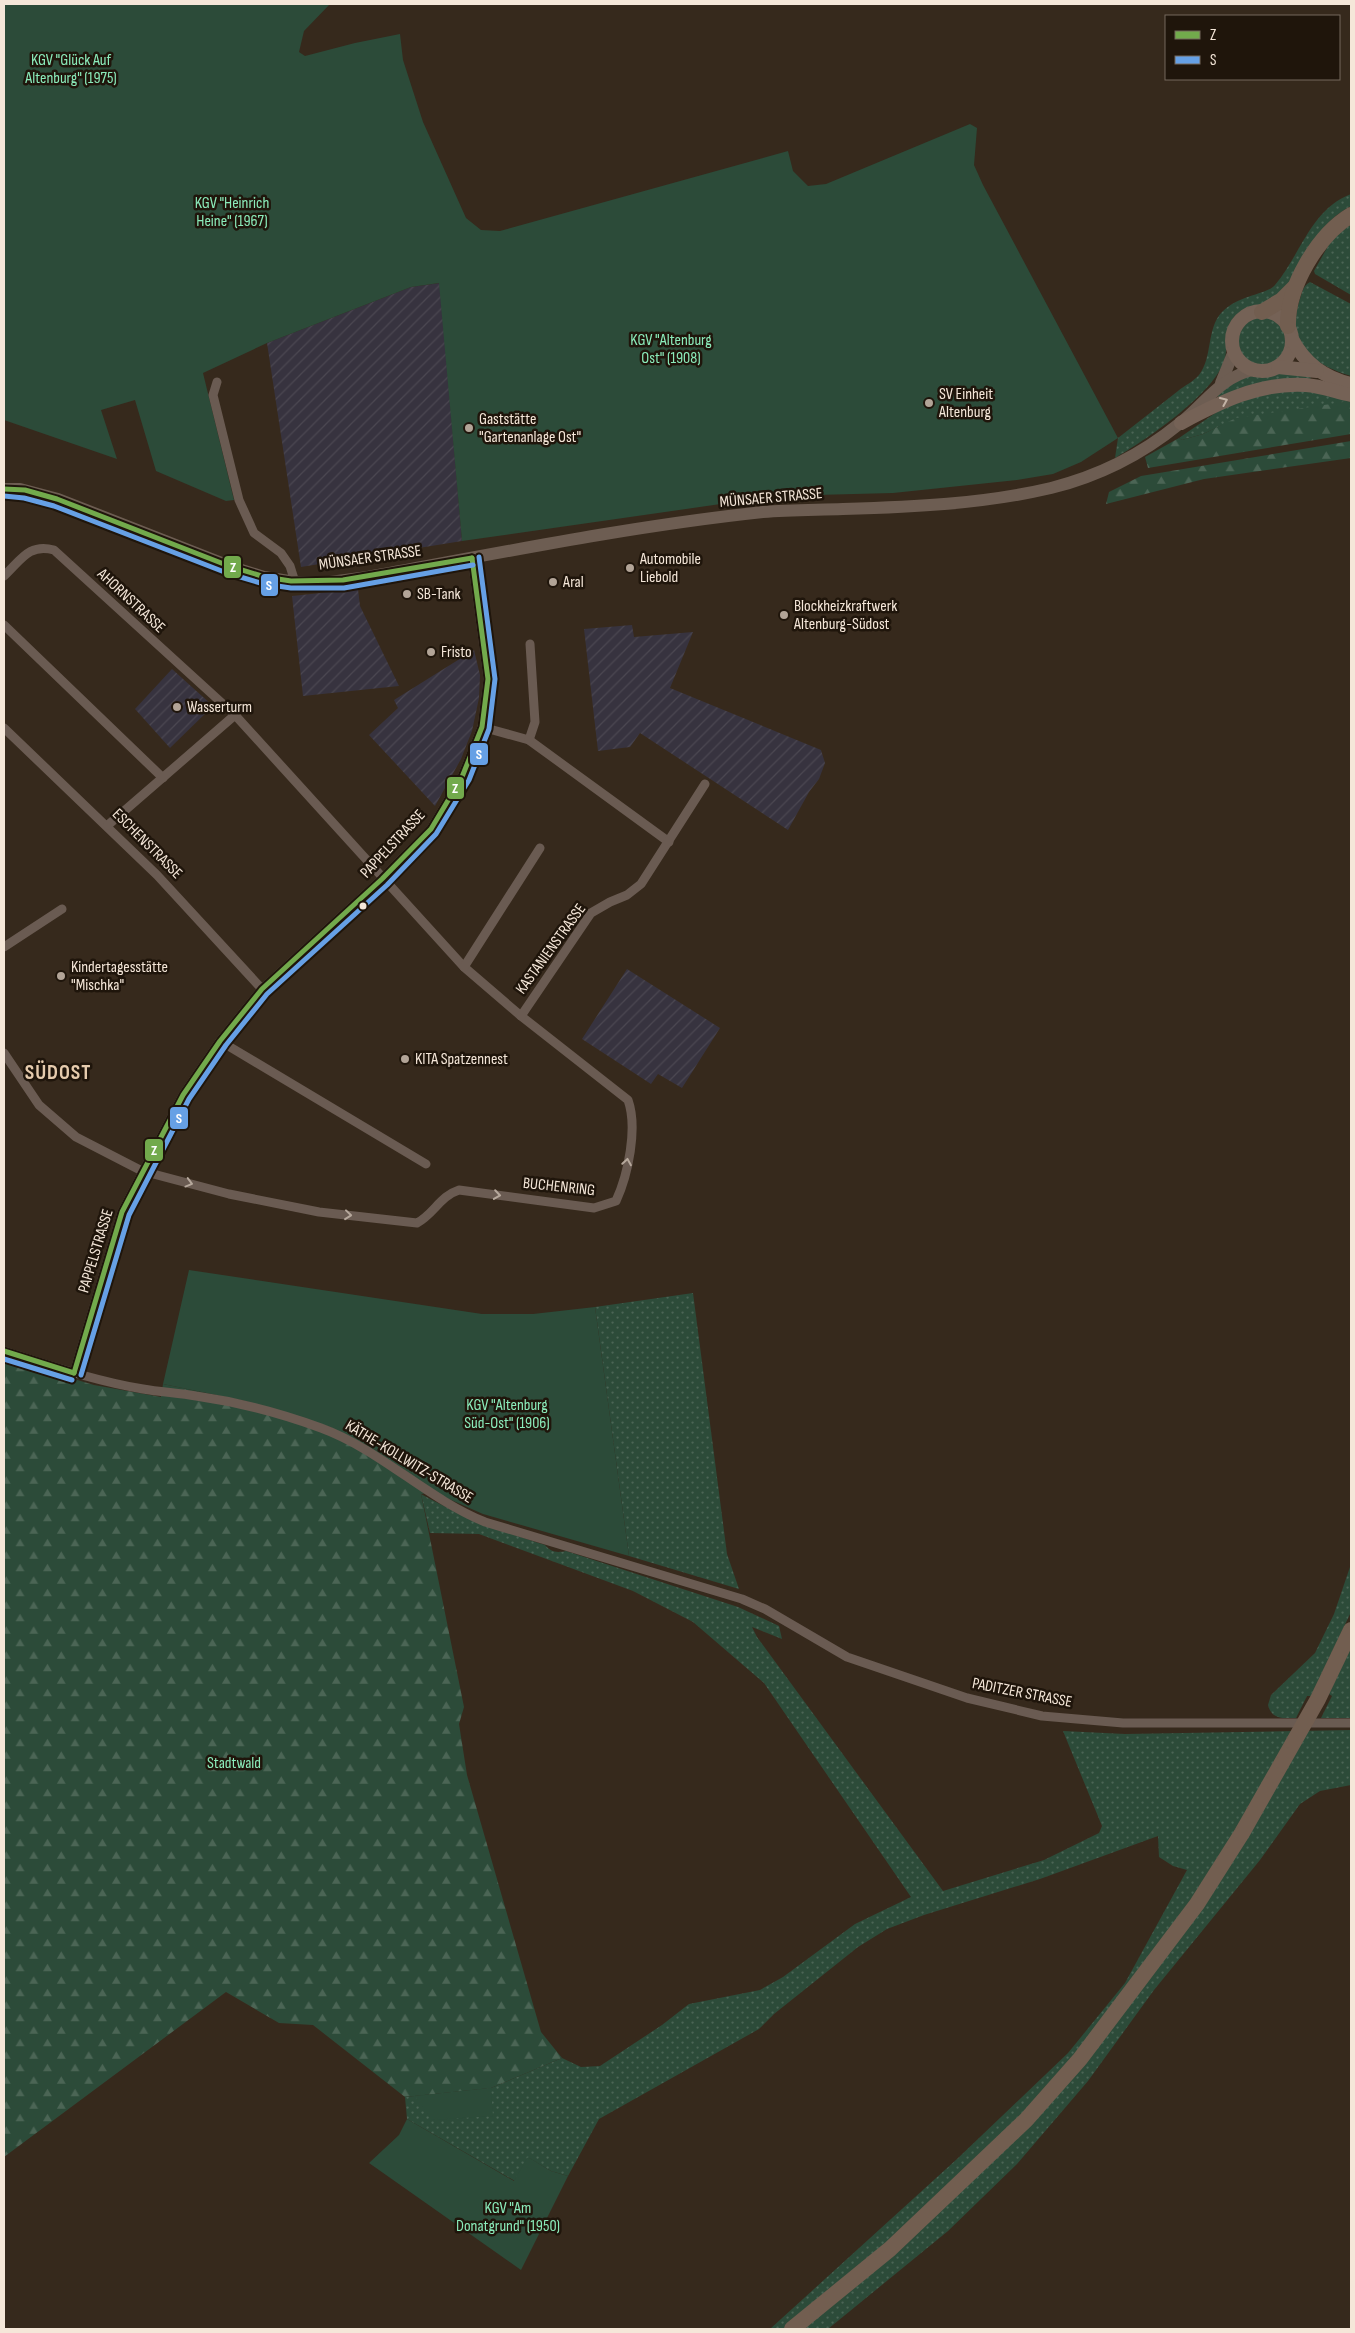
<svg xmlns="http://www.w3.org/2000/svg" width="1355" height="2333" font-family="'Sofia Sans Condensed',sans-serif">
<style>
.industrial{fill:url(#industrial-furrows)}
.grass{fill:url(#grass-dots)}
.forest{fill:url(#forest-firs)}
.garden{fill:#2c4b39}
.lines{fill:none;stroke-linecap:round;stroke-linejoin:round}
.street{stroke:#6a5b52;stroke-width:9}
.secondary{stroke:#6d5d52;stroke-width:12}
.primary{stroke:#756256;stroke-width:14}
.highway{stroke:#725e50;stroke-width:16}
.bus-1-casing{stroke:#1f150b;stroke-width:9}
.bus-2-casing{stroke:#1f150b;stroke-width:9}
.bus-1{stroke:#72aa4c;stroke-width:5}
.bus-2{stroke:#66a0e5;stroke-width:5}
.oneway{stroke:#c2b2a5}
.oneway2{stroke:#b6a89c}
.poi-dot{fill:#b2a497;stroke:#1f150b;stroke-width:2}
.bus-dot{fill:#f5e7d9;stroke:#1f150b;stroke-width:2}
.labels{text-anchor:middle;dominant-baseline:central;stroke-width:5;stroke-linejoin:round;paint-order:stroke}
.park-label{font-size:16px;fill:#8becbb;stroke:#1f150b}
.poi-label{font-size:16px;fill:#f5e7d9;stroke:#1f150b;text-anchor:start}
.street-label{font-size:16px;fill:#f5e7d9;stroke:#1f150b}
.district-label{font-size:21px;font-weight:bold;letter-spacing:1px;fill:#e6cbad;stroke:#1f150b}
.line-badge{stroke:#1f150b;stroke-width:2}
.badge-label{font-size:14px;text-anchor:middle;font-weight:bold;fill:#fff}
</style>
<defs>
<pattern id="industrial-furrows" width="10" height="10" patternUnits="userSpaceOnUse" patternTransform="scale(1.25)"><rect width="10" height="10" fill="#37333f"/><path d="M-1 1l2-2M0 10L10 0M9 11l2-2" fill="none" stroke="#4b4751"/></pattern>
<pattern id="grass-dots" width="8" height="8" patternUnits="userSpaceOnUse" patternTransform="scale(1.25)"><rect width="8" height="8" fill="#2c4b39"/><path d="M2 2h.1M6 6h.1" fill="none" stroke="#4b6555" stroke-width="1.8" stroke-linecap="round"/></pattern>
<pattern id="forest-firs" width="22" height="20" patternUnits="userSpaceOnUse" patternTransform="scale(1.25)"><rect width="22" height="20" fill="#2c4b39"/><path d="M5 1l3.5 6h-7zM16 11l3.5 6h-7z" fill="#4b6555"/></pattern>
</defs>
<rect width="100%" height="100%" fill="#36291c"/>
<g class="industrial">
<polygon points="440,283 462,541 301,567 267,343 411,287"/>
<polygon points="358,589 360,606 399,686 303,696 292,596"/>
<polygon points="632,625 634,637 693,632 670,688 821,750 825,763 819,779 809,792 788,830 640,733 630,747 598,751 584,629"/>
<polygon points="474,650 480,675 479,698 472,731 461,759 435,806 369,735 398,708 394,700"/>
<polygon points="172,669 213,706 170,748 135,709"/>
<polygon points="627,969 720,1028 682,1088 658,1074 651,1084 582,1039"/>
</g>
<g class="grass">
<path d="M 1351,194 L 1351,206 C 1324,220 1313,242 1298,268 C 1294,274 1291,282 1286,287 C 1281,292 1271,301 1265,303 C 1252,309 1241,307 1232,320 C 1222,334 1230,349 1223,364 C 1209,397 1146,440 1115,458 L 1118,438 C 1138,422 1158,407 1178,391 C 1184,386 1194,381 1199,375 C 1213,357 1206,329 1222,312 C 1238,295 1268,294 1275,285 C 1301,254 1311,209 1351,194 Z"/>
<polygon points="1351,224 1351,295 1315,274 1314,271 1332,239"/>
<path d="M 1310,282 L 1351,304 L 1351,376 C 1313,364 1286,345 1299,302 C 1302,294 1302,286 1310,282 Z"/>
<circle cx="1262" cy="341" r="25"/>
<path d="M 1279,372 L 1311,376 L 1310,380 L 1218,397 L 1217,395 C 1227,387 1238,376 1251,376 C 1262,375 1269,376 1279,372 Z"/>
<polygon points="1297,390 1321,393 1351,401 1220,426 1203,434 1182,440 1179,438 1224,407 1262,394"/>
<polygon points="693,1293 727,1554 739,1589 629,1556 595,1307"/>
<path d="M 421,1494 C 462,1517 500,1530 545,1545 C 551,1552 556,1553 566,1551 L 738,1607 L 779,1626 L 782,1639 L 752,1627 L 757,1637 L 943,1891 L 1044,1860 L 1099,1833 L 1102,1826 L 1063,1731 L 1125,1734 L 1351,1730 L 1351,1785 L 1320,1791 L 1300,1804 L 1260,1860 L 1154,1990 L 1088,2081 L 1017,2164 L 948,2231 L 828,2329 L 770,2329 L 957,2159 L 1068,2053 L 1125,1983 L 1187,1870 L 1173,1866 L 1159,1857 L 1158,1836 L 1040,1879 L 924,1915 L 887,1929 L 858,1947 L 774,2014 L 759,2029 L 599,2119 L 568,2176 L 551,2171 L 529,2158 L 515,2181 L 407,2119 L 405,2097 L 491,2088 L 562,2058 L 581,2067 L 600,2066 L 662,2025 L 689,2004 L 760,1990 L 783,1977 L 855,1924 L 911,1897 L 764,1683 L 693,1622 L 633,1591 L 479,1534 L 430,1533 Z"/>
<path d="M 1351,1564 L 1351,1612 L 1311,1696 L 1307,1696 L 1296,1718 C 1283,1718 1272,1720 1268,1705 L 1271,1695 L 1315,1653 L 1334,1614 Z"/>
<polygon points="1351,1647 1351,1718 1321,1718 1332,1696 1329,1694"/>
</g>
<g class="forest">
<polygon points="1351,401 1351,434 1148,468 1145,457 1179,438 1182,440 1203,434 1236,418"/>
<polygon points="1351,441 1351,458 1204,479 1106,504 1109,492 1141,476"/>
<path d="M 4,1358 L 94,1385 L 161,1397 L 163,1384 C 235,1399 308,1414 374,1449 C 395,1460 414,1478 433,1492 L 421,1494 L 464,1707 L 459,1724 L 467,1775 L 541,2032 L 562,2058 L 491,2088 L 405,2097 L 313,2025 L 279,2023 L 226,1992 L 4,2157 Z"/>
</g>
<g class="garden">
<polygon points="4,4 330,4 304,31 299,52 305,56 355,43 400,34 403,60 423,122 466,218 481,230 500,231 788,151 793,171 808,186 826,184 970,124 977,128 974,165 983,185 1118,438 1081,462 1053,474 1017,480 893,493 777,496 462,541 439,283 411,287 267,343 203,373 234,500 226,501 156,471 135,400 101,410 117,459 4,420"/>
<polygon points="189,1270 482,1314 533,1314 595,1307 629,1556 483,1514 433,1492 376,1450 330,1427 245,1401 163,1384"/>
<polygon points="491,2088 493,2116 432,2120 415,2096"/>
<polygon points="407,2119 514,2181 528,2157 551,2171 568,2176 521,2270 369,2163 399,2135"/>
</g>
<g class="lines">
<g class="street">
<polyline points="217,382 213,395 239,500 254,533 281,553 290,566 295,582"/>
<path d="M 4,576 C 21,560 29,543 54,550 L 235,715 L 464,967 L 521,1016 L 628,1100 C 638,1128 628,1175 616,1201 L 594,1208 L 459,1190 C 440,1196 434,1214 417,1223 L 319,1212 L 229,1194 L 142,1171 L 76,1137 L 39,1105 L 4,1053"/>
<polyline points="4,625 163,778"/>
<polyline points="482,727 529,740 669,842"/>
<polyline points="4,728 157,875 262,989"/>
<polyline points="529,740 535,722 530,644"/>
<polyline points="108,825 235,715"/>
<polyline points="4,947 62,909"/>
<polyline points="464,967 540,848"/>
<polyline points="521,1016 591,913 610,902 627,895 641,884 705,784"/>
<polyline points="220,1041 426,1164"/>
<path d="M 4,1351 C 49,1365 95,1381 143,1389 C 160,1392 178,1393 196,1396 C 238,1402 280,1413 321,1428 C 381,1450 426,1498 485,1522 L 742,1599 L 765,1609 L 847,1657 L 967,1698 L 1042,1716 L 1123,1723 L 1351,1723"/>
<polyline points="74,1373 122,1212 183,1095 220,1041 262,989 382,879 431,829 462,777 482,727 488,679 472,558"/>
</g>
<g class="secondary">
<polyline points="1221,383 1234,351"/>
<path d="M 4,489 L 20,489 L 58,499 L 232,567 L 264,577 L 295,582 L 330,582 L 368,577 C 499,553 631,526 763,512 C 790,510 816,510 843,509 C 912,507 983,504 1051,488 C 1099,476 1141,455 1179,424 C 1205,404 1220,377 1253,370"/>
</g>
<g class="primary">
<circle cx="1262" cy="341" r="30"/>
<path d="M 1292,339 C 1305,364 1324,378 1351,384"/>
<polyline points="1278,367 1317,371"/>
<path d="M 1181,423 C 1220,402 1260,382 1306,385 C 1321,386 1336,392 1351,395"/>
</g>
<g class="highway">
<polyline points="1262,312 1282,300 1295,287"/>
<path d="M 1288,326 C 1287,287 1318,235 1351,215"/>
<polyline points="792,2329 890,2249 1026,2120 1080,2059 1197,1904 1242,1833 1318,1699 1351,1630"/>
</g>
<defs>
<g id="bus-1">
<polyline points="4,489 25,490 57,499 229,566 265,577 291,581 343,580 472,558"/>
<polyline points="4,1351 74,1373"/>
<polyline points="74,1373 122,1212 183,1095 220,1041 262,989 382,879 431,829 462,777 482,727 488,679 472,558"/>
</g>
<g id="bus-2">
<polyline points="4,496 24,498 54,506 227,573 264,584 291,588 344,588 473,565"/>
<polyline points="4,1359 72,1380"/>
<polyline points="81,1375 129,1215 189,1099 226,1045 267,994 387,885 436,834 469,780 489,729 495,679 479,557"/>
</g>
</defs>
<use href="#bus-1" class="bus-1-casing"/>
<use href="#bus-2" class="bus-2-casing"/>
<use href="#bus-1" class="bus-1"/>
<use href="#bus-2" class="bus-2"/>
</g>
<defs><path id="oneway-chevron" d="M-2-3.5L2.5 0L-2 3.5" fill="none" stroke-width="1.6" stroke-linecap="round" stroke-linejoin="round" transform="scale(1.25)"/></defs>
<use class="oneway" href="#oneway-chevron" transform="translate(1224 401) rotate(-23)"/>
<g class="oneway2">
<use href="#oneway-chevron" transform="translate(627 1162) rotate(-81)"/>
<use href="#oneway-chevron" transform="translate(189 1183) rotate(15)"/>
<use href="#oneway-chevron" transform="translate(497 1195) rotate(8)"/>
<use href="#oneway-chevron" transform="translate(348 1215) rotate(6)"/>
</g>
<g class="poi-dot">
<circle cx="929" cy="403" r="5"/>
<circle cx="469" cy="428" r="5"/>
<circle cx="630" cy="568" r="5"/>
<circle cx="553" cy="582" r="5"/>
<circle cx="407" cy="594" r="5"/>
<circle cx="784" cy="615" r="5"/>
<circle cx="431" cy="652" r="5"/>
<circle cx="177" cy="707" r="5"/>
<circle cx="61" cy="976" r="5"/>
<circle cx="405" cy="1059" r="5"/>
</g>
<circle class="bus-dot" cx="363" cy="906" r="4.5"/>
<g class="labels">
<g class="park-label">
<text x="71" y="60">KGV "Glück Auf<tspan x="71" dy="18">Altenburg" (1975)</tspan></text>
<text x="232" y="203">KGV "Heinrich<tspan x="232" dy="18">Heine" (1967)</tspan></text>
<text x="671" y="340">KGV "Altenburg<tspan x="671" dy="18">Ost" (1908)</tspan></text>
<text x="507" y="1405">KGV "Altenburg<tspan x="507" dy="18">Süd-Ost" (1906)</tspan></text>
<text x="234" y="1763">Stadtwald</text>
<text x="508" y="2208">KGV "Am<tspan x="508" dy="18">Donatgrund" (1950)</tspan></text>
</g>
<g class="poi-label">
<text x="939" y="394">SV Einheit<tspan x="939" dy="18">Altenburg</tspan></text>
<text x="479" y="419">Gaststätte<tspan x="479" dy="18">"Gartenanlage Ost"</tspan></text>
<text x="640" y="559">Automobile<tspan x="640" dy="18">Liebold</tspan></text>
<text x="563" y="582">Aral</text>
<text x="417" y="594">SB-Tank</text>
<text x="794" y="606">Blockheizkraftwerk<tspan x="794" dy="18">Altenburg-Südost</tspan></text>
<text x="441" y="652">Fristo</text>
<text x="187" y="707">Wasserturm</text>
<text x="71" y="967">Kindertagesstätte<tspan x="71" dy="18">"Mischka"</tspan></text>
<text x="415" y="1059">KITA Spatzennest</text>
</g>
<g class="street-label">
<text transform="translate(771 498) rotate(-5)">MÜNSAER STRASSE</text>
<text transform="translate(370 558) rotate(-8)">MÜNSAER STRASSE</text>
<text transform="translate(131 601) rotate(43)">AHORNSTRASSE</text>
<text transform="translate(147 844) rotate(45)">ESCHENSTRASSE</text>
<text transform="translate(393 844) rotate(-47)">PAPPELSTRASSE</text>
<text transform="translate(551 949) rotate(-54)">KASTANIENSTRASSE</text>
<text transform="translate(559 1187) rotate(6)">BUCHENRING</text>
<text transform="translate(96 1251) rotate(-73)">PAPPELSTRASSE</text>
<text transform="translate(409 1462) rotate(31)">KÄTHE-KOLLWITZ-STRASSE</text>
<text transform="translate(1022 1693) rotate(11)">PADITZER STRASSE</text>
</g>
<g class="district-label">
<text x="58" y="1072">SÜDOST</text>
</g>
</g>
<g class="line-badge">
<rect x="223" y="555" width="19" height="24" rx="5" fill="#72aa4c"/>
<rect x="260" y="573" width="19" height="24" rx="5" fill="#66a0e5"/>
<rect x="469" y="742" width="20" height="24" rx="5" fill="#66a0e5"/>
<rect x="446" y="776" width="19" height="24" rx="5" fill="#72aa4c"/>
<rect x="169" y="1106" width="20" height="24" rx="5" fill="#66a0e5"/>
<rect x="144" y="1138" width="20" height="24" rx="5" fill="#72aa4c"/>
</g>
<g class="badge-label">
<text x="233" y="572">Z</text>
<text x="269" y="590">S</text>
<text x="479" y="759">S</text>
<text x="455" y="793">Z</text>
<text x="179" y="1123">S</text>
<text x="154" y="1155">Z</text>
</g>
<rect width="1355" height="2333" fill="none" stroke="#f5e7d9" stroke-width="10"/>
<rect x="1165" y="15" width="175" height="65" fill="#1f150b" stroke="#75695d"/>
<rect x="1175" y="31" width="25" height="8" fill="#72aa4c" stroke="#75695d"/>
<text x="1210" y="40" font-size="15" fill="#f5e7d9">Z</text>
<rect x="1175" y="56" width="25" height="8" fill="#66a0e5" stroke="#75695d"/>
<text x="1210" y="65" font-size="15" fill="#f5e7d9">S</text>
</svg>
